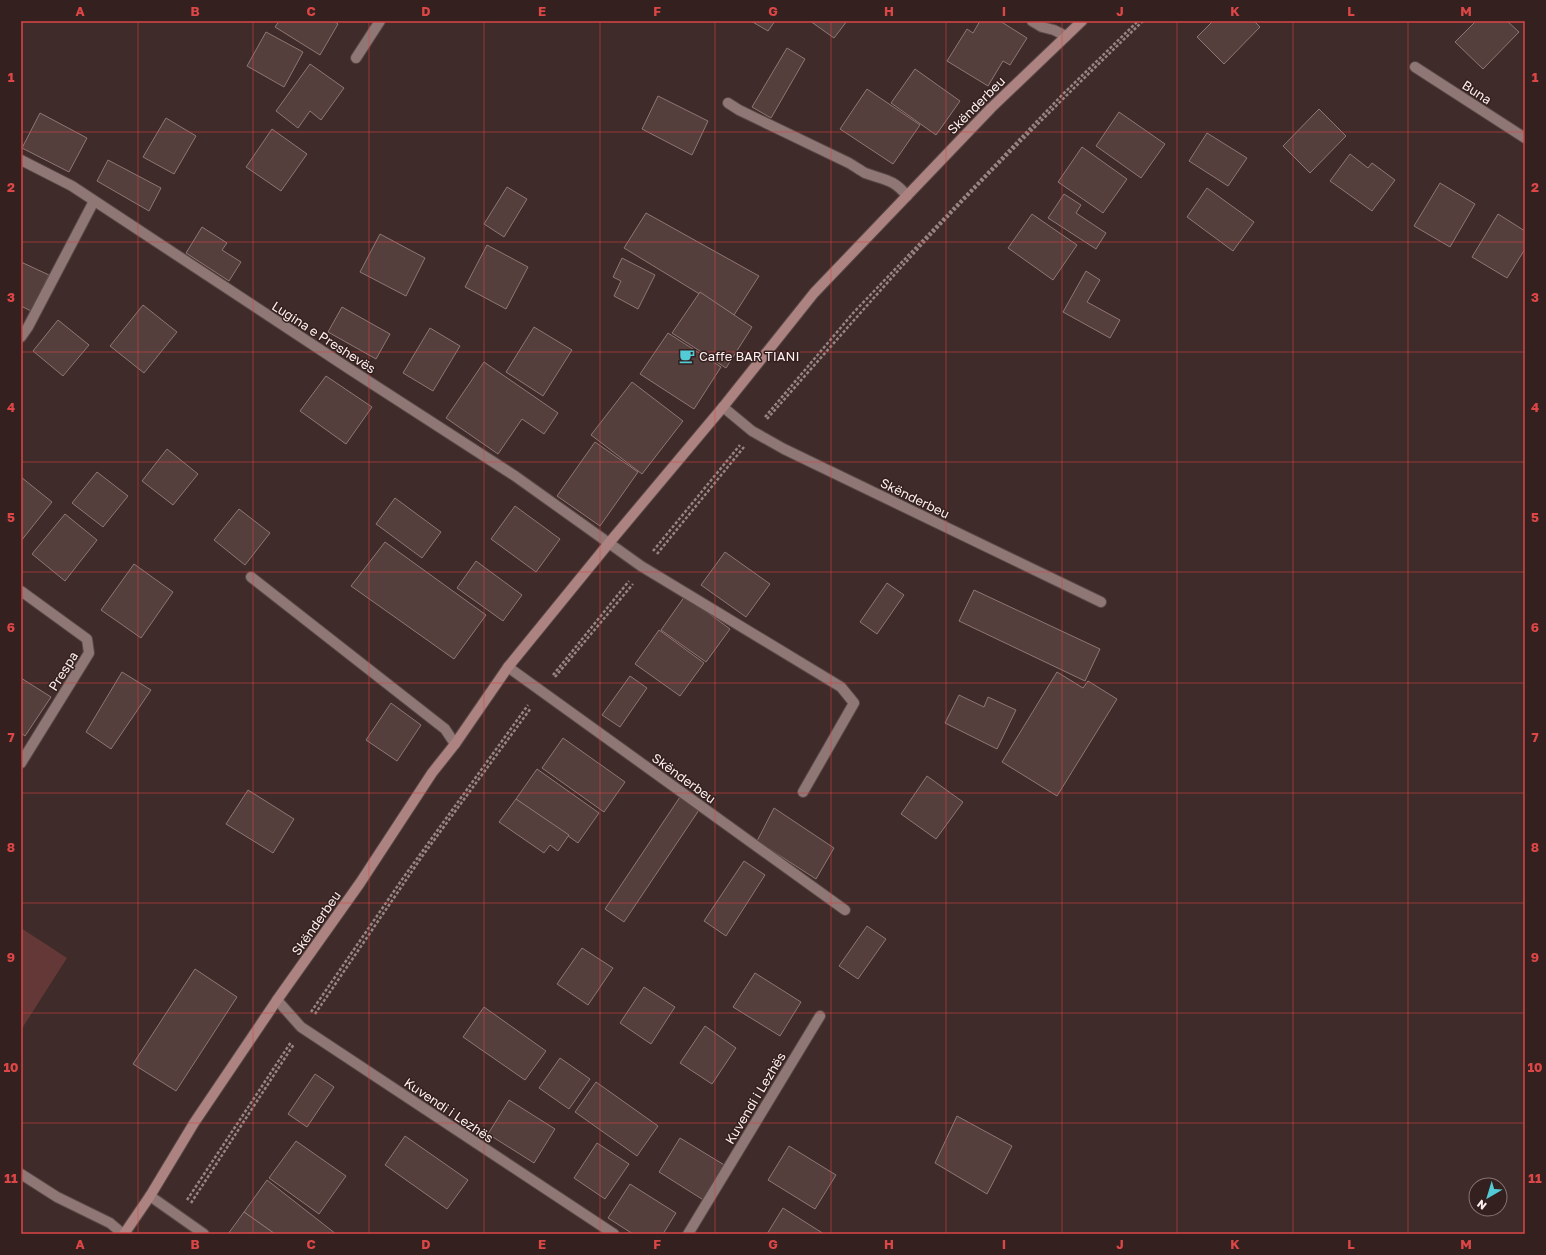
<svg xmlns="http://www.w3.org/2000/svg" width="1546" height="1255" font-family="'Golos Text',sans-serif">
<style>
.green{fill:#633836}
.building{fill:#553f3d;stroke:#8f7674}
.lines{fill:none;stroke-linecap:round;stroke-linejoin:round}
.street-casing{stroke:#594847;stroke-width:12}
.secondary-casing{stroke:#594847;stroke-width:12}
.path{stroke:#968583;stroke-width:2.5;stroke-dasharray:3 2;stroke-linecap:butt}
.street{stroke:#8f7775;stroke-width:10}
.secondary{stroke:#ac8380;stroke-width:10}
.grid{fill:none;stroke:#dc4646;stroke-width:1;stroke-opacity:0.55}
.labels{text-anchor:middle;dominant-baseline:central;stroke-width:3;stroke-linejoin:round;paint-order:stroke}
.street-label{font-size:13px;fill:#fdefee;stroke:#34211f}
.poi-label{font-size:13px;fill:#fdefee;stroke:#34211f;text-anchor:start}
.neatline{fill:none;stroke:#dc4646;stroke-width:1.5}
.grid-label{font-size:13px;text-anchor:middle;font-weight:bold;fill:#dc4646}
</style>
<rect width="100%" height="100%" fill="#3f2b29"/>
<polygon class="green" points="21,928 67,958 21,1030"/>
<g class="building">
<polygon points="279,21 334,21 338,24 320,55 275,27"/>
<polygon points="751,21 775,21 768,31"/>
<polygon points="810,21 847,21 834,38"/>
<polygon points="980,21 1000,21 1027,38 1010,65 1003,61 988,86 947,61 967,29 973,33"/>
<polygon points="1213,21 1254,21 1260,27 1224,64 1197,37"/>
<polygon points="1476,21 1507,21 1519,32 1483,69 1455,42"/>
<polygon points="266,32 303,52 284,87 247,66"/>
<polygon points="787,48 805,59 771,118 752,107"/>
<polygon points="310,64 344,88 321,120 310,111 298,128 276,111"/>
<polygon points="915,69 960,101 936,135 891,103"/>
<polygon points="867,89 920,125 893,164 840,129"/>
<polygon points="658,96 708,121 692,155 642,129"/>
<polygon points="1319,109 1346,136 1310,173 1283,146"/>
<polygon points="1119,112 1165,144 1141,178 1096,146"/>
<polygon points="40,113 87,138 69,172 22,148"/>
<polygon points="166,118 196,136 174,174 143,157"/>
<polygon points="272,129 307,154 281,191 246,167"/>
<polygon points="1207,133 1247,158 1228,186 1189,161"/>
<polygon points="1082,147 1127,179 1103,213 1058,182"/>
<polygon points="1350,154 1368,168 1372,163 1395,180 1372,211 1330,181"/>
<polygon points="108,160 161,188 149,211 97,181"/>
<polygon points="1440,183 1475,204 1450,247 1414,226"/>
<polygon points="507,187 527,199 504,237 484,224"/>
<polygon points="1207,188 1254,222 1233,251 1187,217"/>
<polygon points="1064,194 1081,205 1076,213 1106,233 1096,249 1048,218"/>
<polygon points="646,213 759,276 734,315 624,248"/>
<polygon points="1032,214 1077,245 1053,280 1008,248"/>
<polygon points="1498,214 1525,231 1525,249 1507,278 1472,257"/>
<polygon points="202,227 227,243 222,250 241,262 229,281 186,253"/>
<polygon points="380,234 425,258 406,296 360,272"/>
<polygon points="487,245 528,267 506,309 465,287"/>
<polygon points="622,258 655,275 638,309 614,296 621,281 613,277"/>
<polygon points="21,262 49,275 31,311 21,306"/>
<polygon points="1086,271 1100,280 1087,302 1120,320 1110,338 1063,312"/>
<polygon points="700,292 752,327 726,368 672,333"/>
<polygon points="143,305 177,332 144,373 110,346"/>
<polygon points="342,307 390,334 376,359 328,332"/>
<polygon points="58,320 89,345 63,376 33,351"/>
<polygon points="534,327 572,350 543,396 506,372"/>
<polygon points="430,328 460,346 433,391 403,373"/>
<polygon points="668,333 721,367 694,409 640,374"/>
<polygon points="484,362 558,413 544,434 522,419 498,454 446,418"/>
<polygon points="326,376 372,407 346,444 300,411"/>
<polygon points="632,382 683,421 642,474 591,435"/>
<polygon points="595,442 638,472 600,526 557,496"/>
<polygon points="167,449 198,474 173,505 142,481"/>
<polygon points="97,472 128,496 103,527 72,503"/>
<polygon points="21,477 52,502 21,541"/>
<polygon points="395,498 441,532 422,558 376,524"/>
<polygon points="515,506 560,539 536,572 491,539"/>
<polygon points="239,509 270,533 245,565 214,540"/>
<polygon points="65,514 97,540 65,581 32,554"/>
<polygon points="385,542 486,615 454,659 351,586"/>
<polygon points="725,552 770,584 746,617 701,585"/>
<polygon points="476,561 522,595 503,621 457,588"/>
<polygon points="134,564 173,592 141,638 101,610"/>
<polygon points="887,583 904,595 877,634 860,622"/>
<polygon points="974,590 1100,649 1085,681 959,621"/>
<polygon points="685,596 730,629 706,662 661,630"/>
<polygon points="659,630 704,663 680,696 635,664"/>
<polygon points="122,672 151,690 111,749 86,732"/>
<polygon points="1057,672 1083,688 1088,681 1117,699 1057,796 1002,762"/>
<polygon points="630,676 647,688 620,727 602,715"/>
<polygon points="21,678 51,697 25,736 21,733"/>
<polygon points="959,695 984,707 988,697 1016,710 997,749 945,723"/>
<polygon points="391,703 421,725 397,761 366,740"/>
<polygon points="563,738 625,782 604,812 542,768"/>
<polygon points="537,769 599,813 578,843 516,799"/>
<polygon points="927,776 963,802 936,839 901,814"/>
<polygon points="248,790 294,819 273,853 226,824"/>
<polygon points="682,794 701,807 624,922 605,909"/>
<polygon points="516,799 569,835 558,851 550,845 544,853 499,822"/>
<polygon points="774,808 834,848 816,879 757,841"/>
<polygon points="744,861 765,875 726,936 704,921"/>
<polygon points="867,926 886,939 858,979 839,966"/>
<polygon points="582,948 613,968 588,1005 557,984"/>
<polygon points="195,969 237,997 176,1091 133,1064"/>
<polygon points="755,973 801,1002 780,1036 733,1007"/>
<polygon points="644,987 675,1007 651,1044 620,1023"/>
<polygon points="484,1007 546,1051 525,1080 463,1037"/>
<polygon points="705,1026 736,1048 712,1084 680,1063"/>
<polygon points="560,1058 590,1079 569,1109 539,1088"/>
<polygon points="315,1074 334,1087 307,1127 288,1114"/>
<polygon points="596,1082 658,1126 637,1156 575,1112"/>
<polygon points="509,1100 555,1129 534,1163 488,1134"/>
<polygon points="957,1116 1012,1146 987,1194 935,1163"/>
<polygon points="405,1136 468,1180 447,1209 385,1165"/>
<polygon points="680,1138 726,1166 705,1201 659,1172"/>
<polygon points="296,1141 346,1176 319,1214 269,1178"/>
<polygon points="597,1143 629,1164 605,1199 574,1178"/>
<polygon points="789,1146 836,1175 815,1209 768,1180"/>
<polygon points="267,1180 336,1234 275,1234 244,1212"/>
<polygon points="630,1184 676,1213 663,1234 633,1234 608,1218"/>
<polygon points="783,1208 824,1234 767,1234"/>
<polygon points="244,1212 275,1234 228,1234"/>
</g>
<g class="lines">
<defs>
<g id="street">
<polyline points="1032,21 1042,27 1054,30 1066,36"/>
<polyline points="356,58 380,21"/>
<polyline points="1415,67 1525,138"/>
<path d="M 728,103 L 739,110 L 849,163 C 854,166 860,170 865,173 C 884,180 894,179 907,196"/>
<polyline points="21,160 72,186 351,370 515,476 641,566 841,687 854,703 803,792"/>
<polyline points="21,337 28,327 94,201"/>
<polyline points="723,407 752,431 784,449 1101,602"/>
<polyline points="251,577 445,729 455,744"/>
<polyline points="21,591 87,639 89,653 21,763"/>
<polyline points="508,667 845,910"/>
<polyline points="277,1000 301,1027 614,1234"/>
<polyline points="21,1174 57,1197 110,1223 123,1234"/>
<polyline points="150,1196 204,1234"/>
<polyline points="688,1234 820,1016"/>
</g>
<polyline id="secondary" points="124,1234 150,1196 194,1123 277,1000 360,883 432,773 455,744 508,667 609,543 723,407 814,293 991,108 1082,21"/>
</defs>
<use href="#street" class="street-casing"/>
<use href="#secondary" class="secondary-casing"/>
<g class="path">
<polyline points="765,417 854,312 1062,95 1138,21"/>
<path d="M 767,419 C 820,359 872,299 926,240 C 996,165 1069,92 1143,21"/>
<polyline points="653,551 740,445"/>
<polyline points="657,554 744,447"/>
<polyline points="553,675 629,581"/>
<polyline points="555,677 633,584"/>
<polyline points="311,1012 403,878 528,705"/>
<polyline points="315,1014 421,858 531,708"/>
<polyline points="187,1200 291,1042"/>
<polyline points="191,1203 294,1044"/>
</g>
<use href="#street" class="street"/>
<use href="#secondary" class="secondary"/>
</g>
<path class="grid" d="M 138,21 L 138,1234M 253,21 L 253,1234M 369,21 L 369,1234M 484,21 L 484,1234M 600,21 L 600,1234M 715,21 L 715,1234M 831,21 L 831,1234M 946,21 L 946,1234M 1062,21 L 1062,1234M 1177,21 L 1177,1234M 1293,21 L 1293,1234M 1408,21 L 1408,1234M 21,132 L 1525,132M 21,242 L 1525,242M 21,352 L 1525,352M 21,462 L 1525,462M 21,572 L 1525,572M 21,683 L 1525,683M 21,793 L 1525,793M 21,903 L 1525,903M 21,1013 L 1525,1013M 21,1123 L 1525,1123"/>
<defs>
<symbol id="cafe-bare" viewBox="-9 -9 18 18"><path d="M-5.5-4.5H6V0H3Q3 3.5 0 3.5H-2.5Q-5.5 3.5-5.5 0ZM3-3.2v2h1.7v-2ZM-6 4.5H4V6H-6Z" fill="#52cbd7" stroke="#34211f" stroke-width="2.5" paint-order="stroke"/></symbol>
</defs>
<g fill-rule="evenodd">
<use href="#cafe-bare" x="676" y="345" width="22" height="22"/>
</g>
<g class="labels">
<g class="street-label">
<text transform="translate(1477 92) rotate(33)">Buna</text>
<text transform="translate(976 105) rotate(-45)">Skënderbeu</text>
<text transform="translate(324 337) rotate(33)">Lugina e Preshevës</text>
<text transform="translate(915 498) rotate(26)">Skënderbeu</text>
<text transform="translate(63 671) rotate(-58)">Prespa</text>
<text transform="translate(684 778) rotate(36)">Skënderbeu</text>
<text transform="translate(316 923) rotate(-55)">Skënderbeu</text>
<text transform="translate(755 1098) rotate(-59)">Kuvendi i Lezhës</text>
<text transform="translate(449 1110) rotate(34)">Kuvendi i Lezhës</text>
</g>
<g class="poi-label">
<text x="699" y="356">Caffe BAR TIANI</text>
</g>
</g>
<rect width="1546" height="1255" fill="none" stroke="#34211f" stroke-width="44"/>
<g transform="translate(1488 1197) rotate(218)"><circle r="19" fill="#34211f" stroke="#847372"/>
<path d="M0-3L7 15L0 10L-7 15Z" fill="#52cbd7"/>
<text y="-6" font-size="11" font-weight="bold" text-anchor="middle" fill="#fdefee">N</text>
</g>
<rect x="22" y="22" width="1502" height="1211" class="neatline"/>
<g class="grid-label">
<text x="80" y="16">A</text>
<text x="195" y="16">B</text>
<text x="311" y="16">C</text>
<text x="426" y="16">D</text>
<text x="542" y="16">E</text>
<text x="657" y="16">F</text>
<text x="773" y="16">G</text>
<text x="889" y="16">H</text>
<text x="1004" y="16">I</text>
<text x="1120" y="16">J</text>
<text x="1235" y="16">K</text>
<text x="1351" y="16">L</text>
<text x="1466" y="16">M</text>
<text x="11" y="82">1</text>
<text x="1535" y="82">1</text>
<text x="11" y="192">2</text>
<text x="1535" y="192">2</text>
<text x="11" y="302">3</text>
<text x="1535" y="302">3</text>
<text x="11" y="412">4</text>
<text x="1535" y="412">4</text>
<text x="11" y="522">5</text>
<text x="1535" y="522">5</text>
<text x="11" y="632">6</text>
<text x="1535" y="632">6</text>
<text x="11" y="742">7</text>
<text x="1535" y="742">7</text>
<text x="11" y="852">8</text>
<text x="1535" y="852">8</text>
<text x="11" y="962">9</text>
<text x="1535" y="962">9</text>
<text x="11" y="1072">10</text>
<text x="1535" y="1072">10</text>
<text x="11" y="1183">11</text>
<text x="1535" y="1183">11</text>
<text x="80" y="1249">A</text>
<text x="195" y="1249">B</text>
<text x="311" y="1249">C</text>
<text x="426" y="1249">D</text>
<text x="542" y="1249">E</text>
<text x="657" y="1249">F</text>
<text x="773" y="1249">G</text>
<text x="889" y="1249">H</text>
<text x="1004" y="1249">I</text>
<text x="1120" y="1249">J</text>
<text x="1235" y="1249">K</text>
<text x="1351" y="1249">L</text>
<text x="1466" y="1249">M</text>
</g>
</svg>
